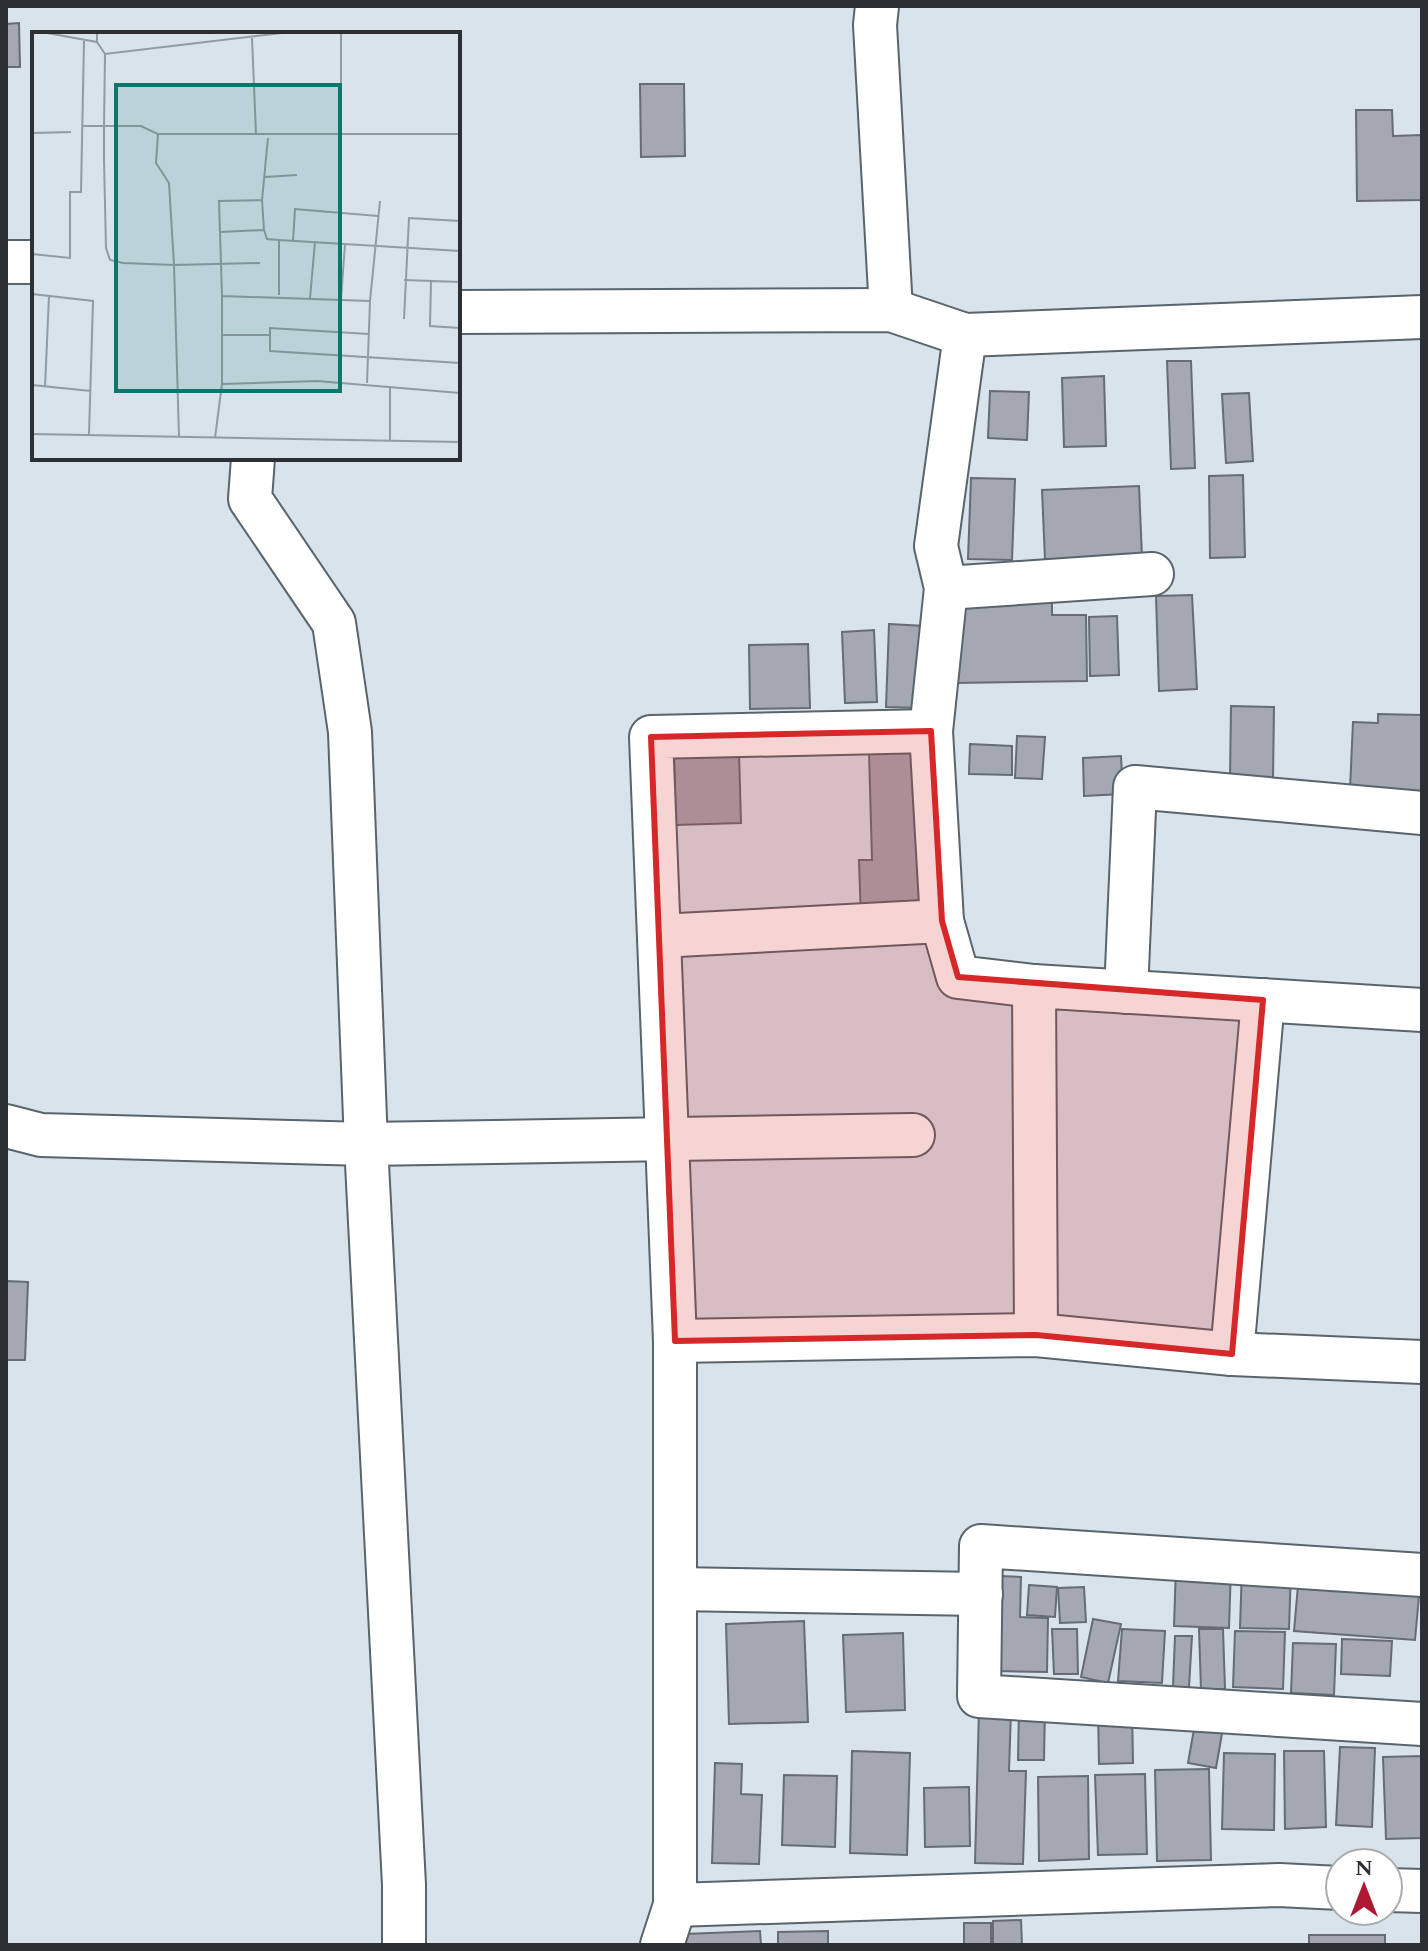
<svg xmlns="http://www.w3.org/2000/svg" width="1428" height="1951" font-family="Spectral,serif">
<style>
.building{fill:#a3a8b3;stroke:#666b75;stroke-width:2}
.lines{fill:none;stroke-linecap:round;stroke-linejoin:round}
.minor-casing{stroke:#59646b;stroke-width:46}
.minor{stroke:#fff;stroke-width:42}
.marked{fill:#d62828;fill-opacity:0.2;stroke:#d62828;stroke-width:6;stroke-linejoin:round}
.inset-road{fill:none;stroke:#939ba2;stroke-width:2}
.view{fill:#0f766e;fill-opacity:0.15;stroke:#0f766e;stroke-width:4}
.inset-edge{fill:none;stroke:#2c3034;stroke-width:4}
</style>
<rect width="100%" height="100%" fill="#d8e3ec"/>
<g class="building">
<polygon points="19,23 20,67 6,67 6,24"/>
<polygon points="640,84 684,84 685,156 641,157"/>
<polygon points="1356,110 1392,110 1393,136 1422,135 1422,200 1357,201"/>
<polygon points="1167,361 1191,361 1195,468 1171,469"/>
<polygon points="1104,376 1106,446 1064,447 1062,378"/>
<polygon points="990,391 1029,392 1027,440 988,438"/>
<polygon points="1249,393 1253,461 1226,463 1222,394"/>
<polygon points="1243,475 1245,557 1210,558 1209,476"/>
<polygon points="971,478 1015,479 1012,560 968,559"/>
<polygon points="1139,486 1142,557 1045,560 1042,490"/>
<polygon points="1192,595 1197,689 1159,691 1156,596"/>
<polygon points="1052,601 1052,615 1086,615 1087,681 954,683 952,604"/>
<polygon points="1117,616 1119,675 1090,676 1089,617"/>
<polygon points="889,624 925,626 921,708 886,707"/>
<polygon points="874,630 877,702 845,703 842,632"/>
<polygon points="808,644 810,708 750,709 749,645"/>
<polygon points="1231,706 1274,707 1273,779 1230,778"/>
<polygon points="1378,714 1422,715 1422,792 1350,789 1353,722 1378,723"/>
<polygon points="1017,736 1045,737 1042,779 1015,778"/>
<polygon points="970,744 1012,746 1012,775 969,774"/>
<polygon points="928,750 922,919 861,921 859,860 872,860 869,752"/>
<polygon points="739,752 741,823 676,825 674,753"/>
<polygon points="1121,756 1123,794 1084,796 1083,758"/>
<polygon points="6,1281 28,1282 25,1360 6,1360"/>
<polygon points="1176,1566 1231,1567 1229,1628 1174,1626"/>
<polygon points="1242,1567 1291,1569 1289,1629 1240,1628"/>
<polygon points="1299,1574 1420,1585 1415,1640 1294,1631"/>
<polygon points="1000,1576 1021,1577 1020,1617 1048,1618 1047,1672 997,1671"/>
<polygon points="1029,1585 1057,1587 1055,1617 1027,1615"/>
<polygon points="1084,1587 1086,1622 1060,1623 1058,1588"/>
<polygon points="1093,1619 1121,1624 1108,1683 1081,1677"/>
<polygon points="804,1621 808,1722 729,1724 726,1624"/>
<polygon points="1052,1629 1077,1629 1078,1674 1054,1674"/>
<polygon points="1122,1629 1165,1631 1162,1683 1118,1681"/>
<polygon points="1199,1629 1223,1629 1225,1689 1201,1690"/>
<polygon points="1235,1631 1285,1632 1283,1689 1233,1687"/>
<polygon points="903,1633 905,1710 846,1712 843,1635"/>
<polygon points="1175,1636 1192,1636 1189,1687 1173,1687"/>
<polygon points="1342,1639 1392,1641 1390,1676 1341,1674"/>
<polygon points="1293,1643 1336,1644 1334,1695 1291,1693"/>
<polygon points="1019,1707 1045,1708 1044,1760 1018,1760"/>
<polygon points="1132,1707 1133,1763 1099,1764 1098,1708"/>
<polygon points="979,1709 1011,1710 1009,1771 1026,1771 1023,1864 975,1863"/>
<polygon points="1196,1718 1224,1722 1216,1768 1188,1763"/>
<polygon points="1340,1747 1375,1748 1372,1827 1336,1825"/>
<polygon points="852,1751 910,1753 907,1855 850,1853"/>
<polygon points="1284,1751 1324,1751 1326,1827 1285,1829"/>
<polygon points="1224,1753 1275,1754 1274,1830 1222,1829"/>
<polygon points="1422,1756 1422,1838 1386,1839 1383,1757"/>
<polygon points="715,1763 742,1764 741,1794 762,1795 759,1864 712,1863"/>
<polygon points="1209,1769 1211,1860 1157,1861 1155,1770"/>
<polygon points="1145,1774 1147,1854 1098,1855 1095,1775"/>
<polygon points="784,1775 837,1776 835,1847 782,1845"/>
<polygon points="1088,1776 1089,1859 1039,1861 1038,1777"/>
<polygon points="969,1787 970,1846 925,1847 924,1788"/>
<polygon points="1021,1920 1022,1945 993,1945 993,1921"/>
<rect x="964" y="1923" width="27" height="22"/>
<polygon points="760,1931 761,1945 685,1945 685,1934"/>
<polygon points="828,1931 828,1945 778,1945 778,1932"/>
<rect x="1309" y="1935" width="76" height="10"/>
</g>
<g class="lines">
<defs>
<g id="minor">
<polyline points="877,6 875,25 891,310"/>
<polyline points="6,262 34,262"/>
<polyline points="458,312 891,310 965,335 1422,317"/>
<polyline points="946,588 1152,574"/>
<polyline points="931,731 946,588 936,546 965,335"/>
<polyline points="659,936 942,921 958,977 1034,986"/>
<polyline points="1126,992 1135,787 1422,813"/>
<polyline points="6,1126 41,1135 366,1144 350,732 334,623 250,499 253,458"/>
<polyline points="1036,1335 1034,986 1422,1010"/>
<polyline points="675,1341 651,737 931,731 942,921"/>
<polyline points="1232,1354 1263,1000"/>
<polyline points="1422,1575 981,1546 979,1696 1422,1724"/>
<polyline points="675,1589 981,1594"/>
<polyline points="1388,1890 1422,1891"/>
<polyline points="675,1905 1279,1885 1340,1888"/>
<polyline points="404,1945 404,1885 366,1144 913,1135"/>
<polyline points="662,1945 675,1905 675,1341 1036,1335 1232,1354 1422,1362"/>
</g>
</defs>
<use href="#minor" class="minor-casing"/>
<use href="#minor" class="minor"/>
</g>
<path class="marked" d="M 931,731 L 942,921 L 958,977 L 1263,1000 L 1232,1354 L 1036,1335 L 675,1341 L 651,737 Z"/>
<g transform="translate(32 32)">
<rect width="428" height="428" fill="#d8e3ec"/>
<path class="inset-road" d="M 15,1 L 65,10 L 65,1M 309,1 L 309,103M 220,6 L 224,102M 65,10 L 73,22 L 250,1M 50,94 L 109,94 L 126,102 L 124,131 L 137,151 L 142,233 L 91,231 L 78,228 L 74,216 L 72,128 L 72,94 L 73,22M 0,101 L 39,100M 126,102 L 428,102M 233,145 L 265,143M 230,168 L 236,106M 188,200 L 232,198 L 235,207 L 247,208M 261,209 L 263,177 L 346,184M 0,222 L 38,226 L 38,160 L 49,160 L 52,9M 372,248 L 428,250M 399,249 L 398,294 L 428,296M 0,262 L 61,269 L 57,402M 247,263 L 247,208 L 428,219M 190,264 L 187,169 L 230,168 L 232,198M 278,266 L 283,210M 309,267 L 313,212M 338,269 L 348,169M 372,287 L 377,186 L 428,189M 337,302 L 238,296 L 238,319 L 428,331M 190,303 L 238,303M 190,352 L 285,349 L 428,361M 0,353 L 59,359M 13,355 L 17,264M 0,402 L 428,410M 147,405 L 142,233 L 228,231M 183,406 L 190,352 L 190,264 L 338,269 L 335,351M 358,409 L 358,354"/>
<path class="view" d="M 84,53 L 308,53 L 308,359 L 84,359 Z"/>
<rect width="428" height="428" class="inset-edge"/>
</g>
<rect width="1428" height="1951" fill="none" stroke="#2c3034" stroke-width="16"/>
<g transform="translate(1364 1887)"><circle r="38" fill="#ffffff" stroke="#abacae" stroke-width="2"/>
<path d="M0-6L14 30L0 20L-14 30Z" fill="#ad1834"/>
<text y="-12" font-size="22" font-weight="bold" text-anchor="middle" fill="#2c3034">N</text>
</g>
</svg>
